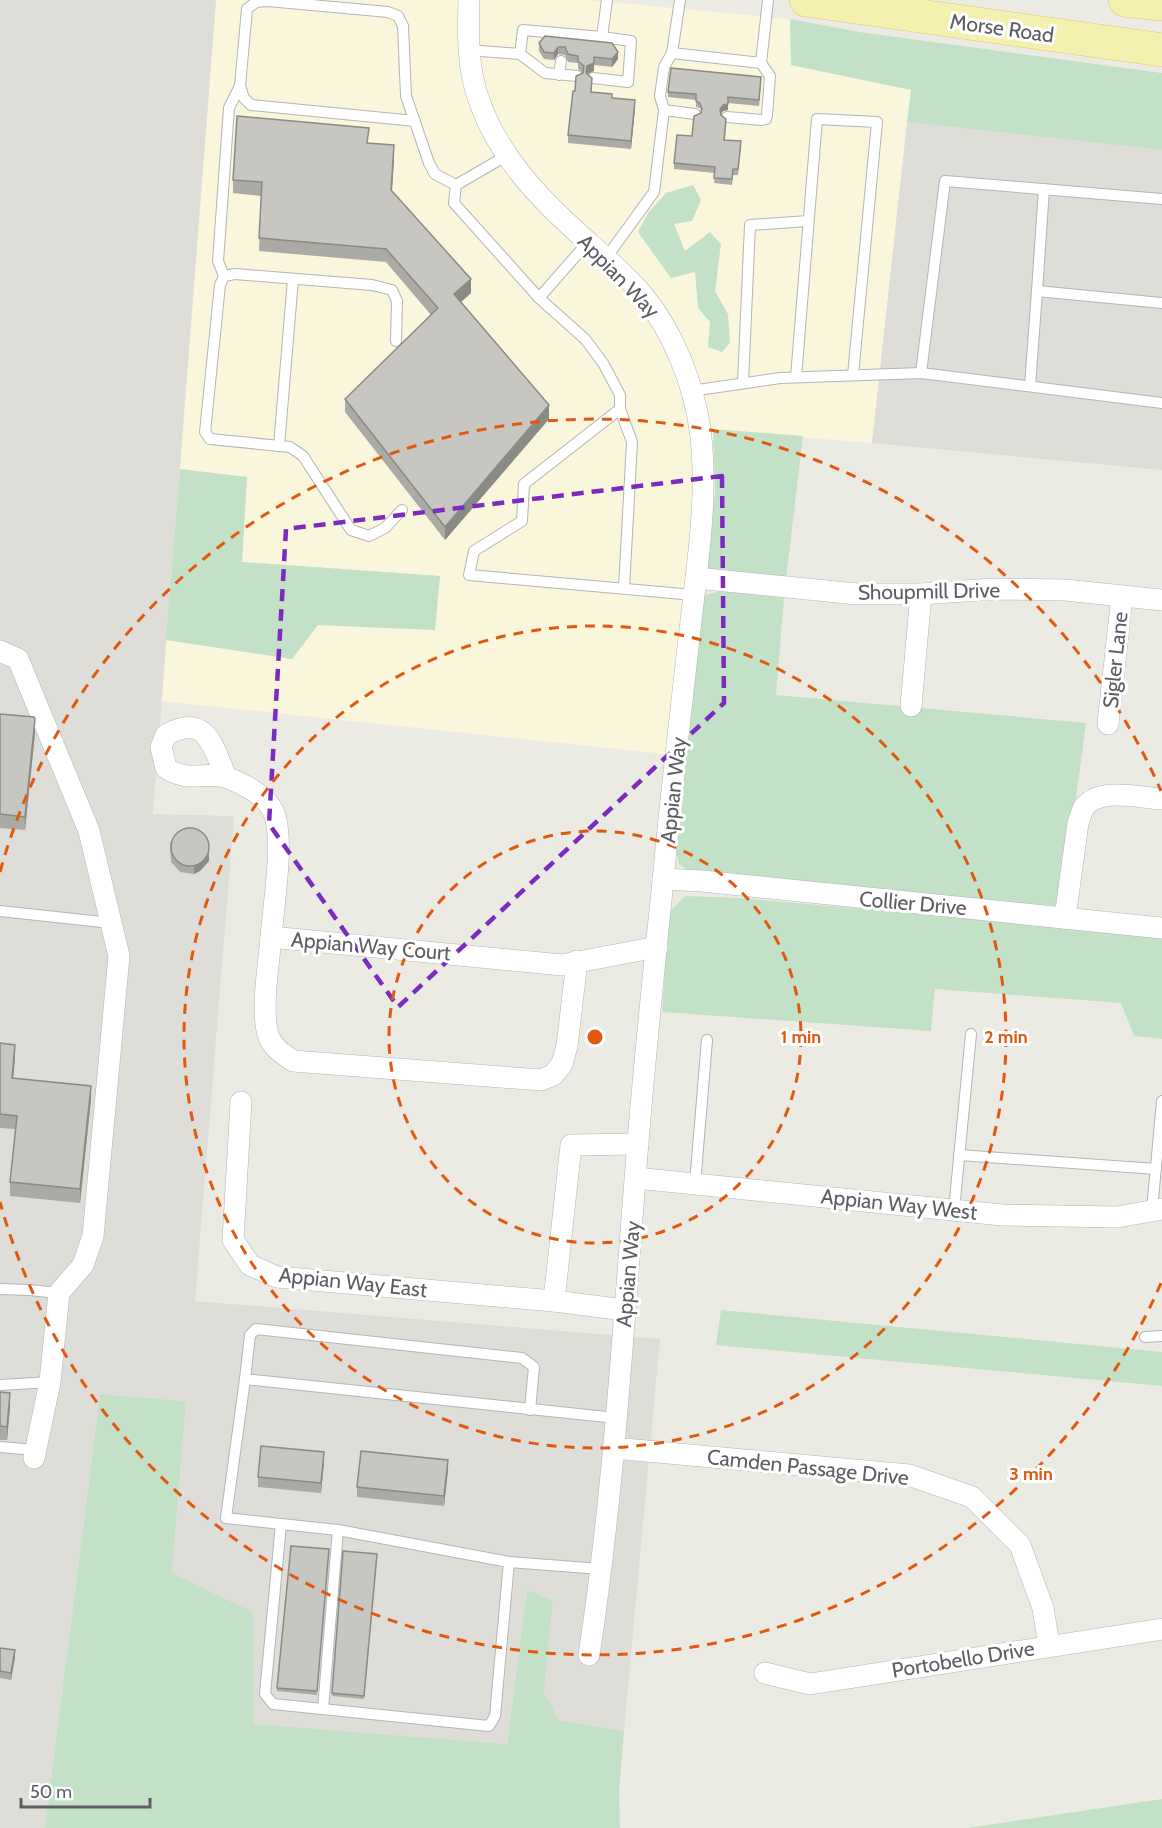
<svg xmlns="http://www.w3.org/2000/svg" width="1162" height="1828" font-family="Cabin,sans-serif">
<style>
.commercial{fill:#f9f6dc}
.industrial{fill:#deddd8}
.green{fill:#c3e1c7}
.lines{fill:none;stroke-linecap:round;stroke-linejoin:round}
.service-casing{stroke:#b4b5b9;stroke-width:12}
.minor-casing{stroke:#b4b5b9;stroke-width:22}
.primary-casing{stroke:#decc6a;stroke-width:34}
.service{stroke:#fff;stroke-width:10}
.minor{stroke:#fff;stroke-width:21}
.primary{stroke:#f4f1b0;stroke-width:33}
.wall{fill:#abaaa5}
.shaded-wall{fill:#8b8b86}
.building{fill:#c7c6c0;stroke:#8b8b86;stroke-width:1.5}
.marked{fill:none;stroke:#7b2cbf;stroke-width:4.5;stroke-dasharray:12 8;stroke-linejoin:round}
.ring{fill:none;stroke:#e15910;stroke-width:3;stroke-dasharray:10 8}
.labels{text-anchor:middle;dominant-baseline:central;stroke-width:6;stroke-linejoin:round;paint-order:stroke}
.street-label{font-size:21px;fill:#5c5e62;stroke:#fff}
.centre{fill:#e15910;stroke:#fff;stroke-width:3}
.ring-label{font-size:18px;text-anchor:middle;font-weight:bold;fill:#e15910;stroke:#fff;stroke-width:6;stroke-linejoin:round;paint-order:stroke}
</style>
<rect width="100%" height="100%" fill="#ecebe3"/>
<polygon class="commercial" points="216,0 587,0 790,19 791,65 911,90 872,443 713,430 715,492 685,756 161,701 166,640 292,659 318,625 434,630 440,576 242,562 247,477 180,469"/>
<g class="industrial">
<polygon points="0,0 216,0 153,814 234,816 195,1301 660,1339 624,1731 559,1720 544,1692 553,1600 527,1590 507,1744 254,1724 253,1612 172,1574 186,1401 100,1394 45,1828 0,1828"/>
<polygon points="907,122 1162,150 1162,470 872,443"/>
</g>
<g class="green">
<polygon points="790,19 859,32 1162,73 1162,150 907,122 911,90 791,65"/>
<polygon points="693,185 701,200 692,221 674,224 685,251 710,232 721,244 715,291 728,314 730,343 722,352 708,347 710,322 698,308 695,272 671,278 638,232 648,213 666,193"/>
<polygon points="713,429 803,436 786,579 717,573 705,567 715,492"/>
<polygon points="180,469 247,477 242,562 440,576 435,630 318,625 292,659 166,640"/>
<polygon points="721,591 784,598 776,695 1086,723 1061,911 689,871 679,864 676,851 702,596"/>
<polygon points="685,896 739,898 1162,935 1162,1039 1134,1036 1121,1003 935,989 931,1031 662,1012 669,912"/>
<polygon points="721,1310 1162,1352 1162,1386 716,1345"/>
<polygon points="100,1394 186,1401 172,1573 253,1612 254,1724 507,1744 527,1590 553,1600 544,1692 559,1720 624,1731 619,1792 620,1828 45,1828"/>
<polygon points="1162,1799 1162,1828 967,1828"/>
</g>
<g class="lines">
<defs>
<g id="service">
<polyline points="468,50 520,54 523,30 602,37 607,0"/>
<polyline points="672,53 761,63"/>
<polyline points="520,54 545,73 577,76"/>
<polyline points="559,75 561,61"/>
<polyline points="593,78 628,82 631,41 602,37"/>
<polyline points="664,110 695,114"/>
<polyline points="727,117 762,120 766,119 767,115 770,76 761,63 768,0"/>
<polyline points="415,121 251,105 244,98 240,86 247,9 256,2 268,1 388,12 398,16 403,26 406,96 429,163 435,174 456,185"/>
<polyline points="506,156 456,185 454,203 539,298"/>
<polyline points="1044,189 1037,291 1162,303"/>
<polyline points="588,242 539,298 585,339 603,363 620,395 620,409 524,484 522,521 474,551 469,575 694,595"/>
<polyline points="606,258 654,192 664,110 660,96 664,67 672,53 680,0"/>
<polyline points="224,276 218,261 229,108 240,86"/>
<polyline points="396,341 397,301 392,290 372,285 235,274 224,276 220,285 205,432 210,439 290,447 303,456 351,530 369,536 385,528 402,510"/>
<polyline points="921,373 945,181 1162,199"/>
<polyline points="796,377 817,119 877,122 853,375"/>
<polyline points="743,383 750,225 808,221"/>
<polyline points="1030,386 1037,291"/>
<polyline points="691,391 780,378 921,373 1162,403"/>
<polyline points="620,409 632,442 624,588"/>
<polyline points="279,446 293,279"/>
<polyline points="0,911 111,923"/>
<polyline points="959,1155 1156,1169"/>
<polyline points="695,1184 707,1040"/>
<polyline points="954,1210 971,1034"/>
<polyline points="1152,1210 1162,1101"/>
<polyline points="0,1289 29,1290 59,1293"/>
<polyline points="1145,1337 1162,1336"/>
<polyline points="245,1379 250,1335 256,1329 522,1358 534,1367 530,1410"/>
<polyline points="0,1385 50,1382"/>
<polyline points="0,1447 36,1450"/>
<polyline points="281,1524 226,1518 245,1379 616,1418"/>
<polyline points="509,1562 495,1716 489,1726 273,1704 265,1694 281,1524 338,1530 509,1562 601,1569"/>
<polyline points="323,1709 338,1530"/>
</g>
<g id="minor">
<path d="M 469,0 C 468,36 467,69 480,103 C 499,156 538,197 579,234 C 600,253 623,272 642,294 C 673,331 693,382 700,429 C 708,489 699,553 692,612 C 682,702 671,792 663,881 C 654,968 645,1055 638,1142 C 624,1313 615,1485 589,1655"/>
<polyline points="696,578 857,594 921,594 992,589 1065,590 1162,600"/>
<polyline points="0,651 18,659 89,831 119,956 93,1236 83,1265 59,1293 50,1382 34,1458"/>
<polyline points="911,706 921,594"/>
<polyline points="1108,724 1122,596"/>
<path d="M 226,777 C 213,747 207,712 166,735 L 161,747 L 166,768 C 189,784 208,770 228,778 C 243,784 264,794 272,809 C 286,834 273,907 271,937 L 562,965 L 657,947"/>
<polyline points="663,879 702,881 1162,928"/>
<path d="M 1065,918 L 1078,823 C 1080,819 1081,813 1083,809 C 1097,786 1140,798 1162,799"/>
<path d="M 271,937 C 269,963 260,1014 269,1037 C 273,1048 283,1054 293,1061 L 541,1080 L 553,1075 L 562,1064 L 567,1046 L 577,961"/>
<polyline points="241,1102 233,1240 250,1265 277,1277 554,1301 625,1310"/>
<polyline points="636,1178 1002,1215 1117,1217 1162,1209"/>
<polyline points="554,1301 571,1145 638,1144"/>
<polyline points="613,1448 909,1475 972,1497 1020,1545 1043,1608 1049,1645"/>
<polyline points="765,1673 810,1684 1162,1629"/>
</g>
<g id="primary">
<polyline points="806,0 1162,50"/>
<polyline points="1125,0 1162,4"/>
</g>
</defs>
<use href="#service" class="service-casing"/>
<use href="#minor" class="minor-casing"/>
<use href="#primary" class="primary-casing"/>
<use href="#service" class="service"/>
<use href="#minor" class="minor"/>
<use href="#primary" class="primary"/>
</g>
<g class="wall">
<polygon points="545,36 618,59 612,67 594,65 594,71 587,74 592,85 591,92 612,98 635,108 631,149 568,143 568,135 575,91 583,73 578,69 578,63 568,62 565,55 558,54 554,60 544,59 539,51 539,43"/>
<polygon points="761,83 759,106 728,103 728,110 723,111 720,115 726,124 725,140 741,147 738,175 733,175 732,185 714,183 715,173 674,169 674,163 692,136 701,111 700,108 696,107 696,100 668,97 668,92"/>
<polygon points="368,143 394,159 392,191 471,293 461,302 549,419 445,540 345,412 345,399 431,315 386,262 259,251 261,196 233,193 233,180"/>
<polygon points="0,714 35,733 25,830 0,828"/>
<polygon points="209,841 209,861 200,871 194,874 180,872 171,862 170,842"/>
<polygon points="0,1043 15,1058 13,1078 91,1099 80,1203 10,1196 10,1182 16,1129 0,1128"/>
<polygon points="0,1392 10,1407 7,1440 0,1440"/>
<polygon points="324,1462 321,1493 258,1487 258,1477"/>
<polygon points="448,1470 444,1506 357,1497 357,1487"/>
<polygon points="329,1549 317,1695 277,1691 277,1688"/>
<polygon points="343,1551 377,1558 364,1699 332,1696"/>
<polygon points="0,1648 15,1657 11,1680 0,1678"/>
</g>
<g class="shaded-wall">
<polygon points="558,47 558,54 554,60 554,53"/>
<polygon points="618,52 618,59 612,67 612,59"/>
<polygon points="594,57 594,71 587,74 586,80 587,66"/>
<polygon points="728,97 728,110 723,111 720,116 720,110"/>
<polygon points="635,100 635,108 631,149 631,141"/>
<polygon points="394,145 394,159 391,203 391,190"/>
<polygon points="471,279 471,293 454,308 454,294"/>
<polygon points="549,405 549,419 445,540 445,527"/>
<polygon points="35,719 35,733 25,830 25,817"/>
<polygon points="209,854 209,861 200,871 194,874 194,867"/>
<polygon points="15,1045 15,1058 12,1091 12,1078"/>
<polygon points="91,1086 91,1099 80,1203 80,1189"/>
<polygon points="10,1393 10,1407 7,1440 7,1427"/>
<polygon points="324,1452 324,1462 321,1493 321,1483"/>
<polygon points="448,1460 448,1470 444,1506 444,1496"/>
<polygon points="15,1650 15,1657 11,1680 11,1673"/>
</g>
<g class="building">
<polygon points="545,36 612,43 618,52 612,59 594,57 594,63 587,66 586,73 592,78 591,92 612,94 612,98 635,100 631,141 568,135 573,91 575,91 576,76 583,73 584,66 578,61 578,56 568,54 565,47 558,47 554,53 544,52 539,43"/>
<polygon points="671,68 761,77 759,100 728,97 728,104 723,105 720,110 721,115 726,119 724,140 741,141 738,169 733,169 732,179 714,178 715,167 674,163 677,135 692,136 694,116 701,113 702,109 700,103 696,101 696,94 668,92"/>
<polygon points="237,116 369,128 367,143 394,145 391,190 471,279 454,294 549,405 445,527 345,399 438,308 386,249 259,238 262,182 233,180"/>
<polygon points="0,714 34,717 35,719 25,817 0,814"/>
<circle cx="190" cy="847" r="19"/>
<polygon points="0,1043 15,1045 12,1078 91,1086 80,1189 10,1182 17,1116 0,1114"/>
<polygon points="0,1392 10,1393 7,1427 0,1426"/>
<polygon points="261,1446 324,1452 321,1483 258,1477"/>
<polygon points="361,1451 448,1460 444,1496 357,1487"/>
<polygon points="291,1546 329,1549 317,1691 277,1688"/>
<polygon points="343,1551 377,1554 364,1696 332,1693"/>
<polygon points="0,1648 15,1650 11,1673 0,1671"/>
</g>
<path class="marked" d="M 722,476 L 724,703 L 398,1007 L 269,824 L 286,529 Z"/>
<g class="ring">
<circle cx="595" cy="1037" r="206"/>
<circle cx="595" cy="1037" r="411"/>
<path d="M1161 1283A617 617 0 0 1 0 1202M0 872A617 617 0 0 1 1161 791"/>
</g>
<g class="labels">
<g class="street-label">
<text transform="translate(1002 28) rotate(8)">Morse Road</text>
<text transform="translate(619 276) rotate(46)">Appian Way</text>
<text transform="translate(929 591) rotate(-1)">Shoupmill Drive</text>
<text transform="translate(1115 660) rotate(-84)">Sigler Lane</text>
<text transform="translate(673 790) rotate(-84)">Appian Way</text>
<text transform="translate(913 903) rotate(5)">Collier Drive</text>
<text transform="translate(371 946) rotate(5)">Appian Way Court</text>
<text transform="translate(899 1204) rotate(6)">Appian Way West</text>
<text transform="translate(628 1274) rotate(-85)">Appian Way</text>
<text transform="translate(353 1282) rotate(6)">Appian Way East</text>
<text transform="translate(808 1467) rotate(6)">Camden Passage Drive</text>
<text transform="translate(963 1659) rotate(-9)">Portobello Drive</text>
</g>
</g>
<circle cx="595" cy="1037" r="9" class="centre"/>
<g class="ring-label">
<text x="801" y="1043">1 min</text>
<text x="1006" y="1043">2 min</text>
<text x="1031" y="1480">3 min</text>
</g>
<path d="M21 1798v9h129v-9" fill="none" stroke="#5c5e62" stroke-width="3"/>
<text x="30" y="1798" font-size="18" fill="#5c5e62" stroke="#ffffff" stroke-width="4.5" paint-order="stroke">50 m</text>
</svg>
